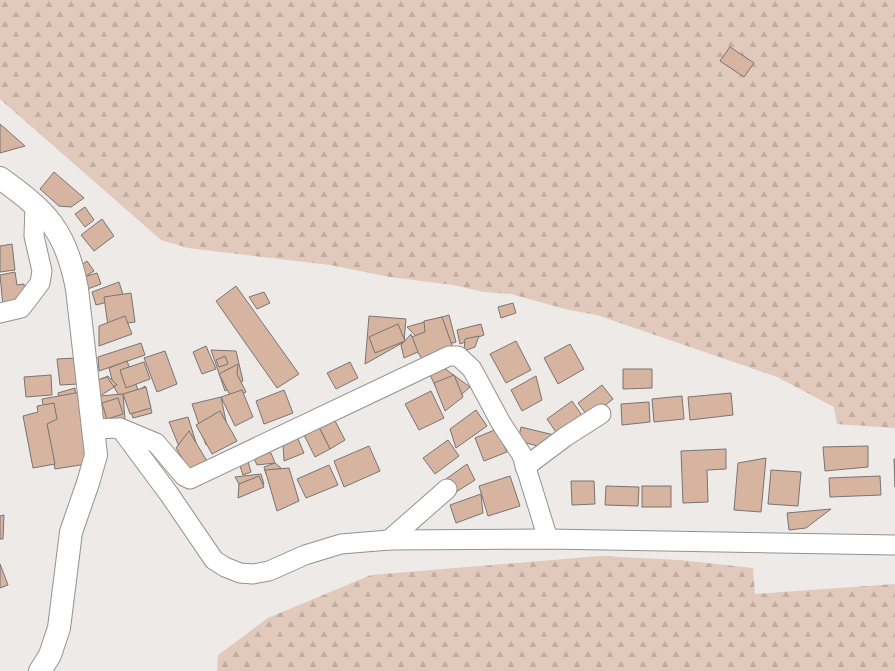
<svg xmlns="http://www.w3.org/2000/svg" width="895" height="671" font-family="'Fira Sans Condensed',sans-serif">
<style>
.forest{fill:url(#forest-firs)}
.building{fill:#d6b49f;stroke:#787573}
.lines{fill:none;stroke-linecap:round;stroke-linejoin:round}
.minor-casing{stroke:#95918f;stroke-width:21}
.major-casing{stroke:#95918f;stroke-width:24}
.minor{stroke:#fff;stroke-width:19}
.major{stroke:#fff;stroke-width:22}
</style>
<defs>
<pattern id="forest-firs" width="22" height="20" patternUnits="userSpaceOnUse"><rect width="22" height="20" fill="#e1c9bb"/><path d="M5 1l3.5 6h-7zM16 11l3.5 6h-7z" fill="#c1ada1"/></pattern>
</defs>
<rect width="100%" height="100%" fill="#eeeae7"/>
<g class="forest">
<polygon points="0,0 895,0 895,428 837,424 834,407 777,377 597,315 569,310 511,294 484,292 453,285 390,277 330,265 188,248 161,240 0,99"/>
<polygon points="600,556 679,560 753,568 755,594 895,584 895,671 217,671 218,655 268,618 371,575"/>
</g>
<g class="building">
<polygon points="730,47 754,63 744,77 720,61"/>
<polygon points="0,124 25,146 0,153"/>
<polygon points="54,172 84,198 71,207 59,206 40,189"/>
<polygon points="85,207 94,220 85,227 75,214"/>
<polygon points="102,219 114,236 94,251 81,235"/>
<polygon points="12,244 15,270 0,272 0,246"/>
<polygon points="87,261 94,271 86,276 80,266"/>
<polygon points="15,272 17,285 24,284 26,302 3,306 0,275"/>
<polygon points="97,273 101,284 85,290 80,278"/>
<polygon points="119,282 124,298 96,305 92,292"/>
<polygon points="236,286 299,374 277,388 216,301"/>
<polygon points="264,292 270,303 257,309 249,297"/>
<polygon points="131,293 135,322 108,326 104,297"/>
<polygon points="513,303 516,313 501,318 498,307"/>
<polygon points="449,315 456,342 429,350 407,327"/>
<polygon points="125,316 132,334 99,346 99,326"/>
<polygon points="369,316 406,319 404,342 365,364"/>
<polygon points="442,317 453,348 422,359 409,338 425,332 424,321"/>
<polygon points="398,324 405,341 375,353 369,337"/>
<polygon points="481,324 484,335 460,344 457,330"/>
<polygon points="411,334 418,352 404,358 401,345"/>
<polygon points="479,336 475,347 464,351 465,339"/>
<polygon points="516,341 531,370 506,383 490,354"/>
<polygon points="141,343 145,355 99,371 98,357"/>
<polygon points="570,344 584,369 558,384 544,358"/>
<polygon points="206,346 216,369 202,374 193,352"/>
<polygon points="211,350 236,351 243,381 225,391"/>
<polygon points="165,351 177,384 157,392 144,358"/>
<polygon points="225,356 228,364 219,367 216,360"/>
<polygon points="76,358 78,384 60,385 57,359"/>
<polygon points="127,361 138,390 120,397 114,387 109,368"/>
<polygon points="144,362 150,379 126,388 120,370"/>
<polygon points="350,362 358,378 336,389 327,373"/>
<polygon points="238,364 237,374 246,392 232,399 219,374"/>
<polygon points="444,368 470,387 446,408 430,375"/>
<polygon points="623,369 652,369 652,388 623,389"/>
<polygon points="51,375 52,395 26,397 24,377"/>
<polygon points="454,375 463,397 445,411 434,383"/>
<polygon points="108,376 117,385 93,394 99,380"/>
<polygon points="536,376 542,400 522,411 511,390"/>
<polygon points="107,377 114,387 100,396 91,382"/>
<polygon points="602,385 613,399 589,418 578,403"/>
<polygon points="145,386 152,413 133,418 127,399"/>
<polygon points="146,387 151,408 130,414 123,394"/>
<polygon points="75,388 76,405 62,407 58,393"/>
<polygon points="242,390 253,417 235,426 221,397"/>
<polygon points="284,390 293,413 264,424 256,401"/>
<polygon points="431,391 444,418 419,430 405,404"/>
<polygon points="81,392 93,463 55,469 42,399"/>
<polygon points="731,393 733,415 690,420 688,397"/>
<polygon points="123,394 125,419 102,421 100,396"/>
<polygon points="682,396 684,419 654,422 652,399"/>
<polygon points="221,397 228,431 206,445 192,404"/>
<polygon points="118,398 123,414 107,419 102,403"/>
<polygon points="572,401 586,421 560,438 547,419"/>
<polygon points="649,402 650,422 622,425 621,404"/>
<polygon points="54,403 57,419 47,424 55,464 33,468 23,416 38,412 37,406"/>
<polygon points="476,410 487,426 456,448 450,429"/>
<polygon points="220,411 237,441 212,454 196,425"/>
<polygon points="332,415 345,440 330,449 318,425"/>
<polygon points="188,417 199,452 185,461 169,422"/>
<polygon points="318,425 330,449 315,457 301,429"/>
<polygon points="521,427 554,435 546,448 518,441"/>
<polygon points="497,429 507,452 484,461 475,438"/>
<polygon points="189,431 207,461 190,471 176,448"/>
<polygon points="295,432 304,453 284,461 283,444"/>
<polygon points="448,440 459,456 435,474 423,458"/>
<polygon points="369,446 380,471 344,487 334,461"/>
<polygon points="868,446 868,467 825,471 823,447"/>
<polygon points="726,449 726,469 707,470 708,502 683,503 681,451"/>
<polygon points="251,452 271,453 275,463 257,465"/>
<polygon points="246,455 251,472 243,475 237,457"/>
<polygon points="766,458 761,512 734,510 738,463"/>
<polygon points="894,459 895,459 895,487"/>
<polygon points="275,463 281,468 266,474 264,467"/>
<polygon points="467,464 475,480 456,492 446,479"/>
<polygon points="329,465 338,485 306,498 297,479"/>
<polygon points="289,468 299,501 277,511 265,470"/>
<polygon points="771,470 801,472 798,506 768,504"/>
<polygon points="261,474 264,484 244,493 235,477"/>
<polygon points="259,476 264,487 238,498 239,484"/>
<polygon points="510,476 520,506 488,516 479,486"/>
<polygon points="880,476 881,495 830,497 829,478"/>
<polygon points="571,481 594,481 595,504 572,505"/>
<polygon points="606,486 639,487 638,506 605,505"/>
<rect x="642" y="486" width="29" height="21"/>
<polygon points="481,494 483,513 456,523 450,505"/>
<polygon points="831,509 806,528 789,530 787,513"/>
<polygon points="4,515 3,539 0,539 0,516"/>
<polygon points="0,564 8,585 0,588"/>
</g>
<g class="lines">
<defs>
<g id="minor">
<polyline points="0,313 21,308 40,283 42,271 34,236 35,205"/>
<polyline points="120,428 156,443 184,476 190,479 449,356 458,356 472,369 501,423 522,455 548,539"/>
<polyline points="93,429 120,428 169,494 214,560 225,567 240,573 253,574 269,571 305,555 341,544 389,540 548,539 895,545"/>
<polyline points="525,467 565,437 601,414"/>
<polyline points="389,540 447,489"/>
</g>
<path id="major" d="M 0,178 C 47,212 66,230 77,289 L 96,455 L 88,483 L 71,532 L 59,628 L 50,655 L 40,671"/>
</defs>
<use href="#minor" class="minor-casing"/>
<use href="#major" class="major-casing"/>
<use href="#minor" class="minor"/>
<use href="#major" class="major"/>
</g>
</svg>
